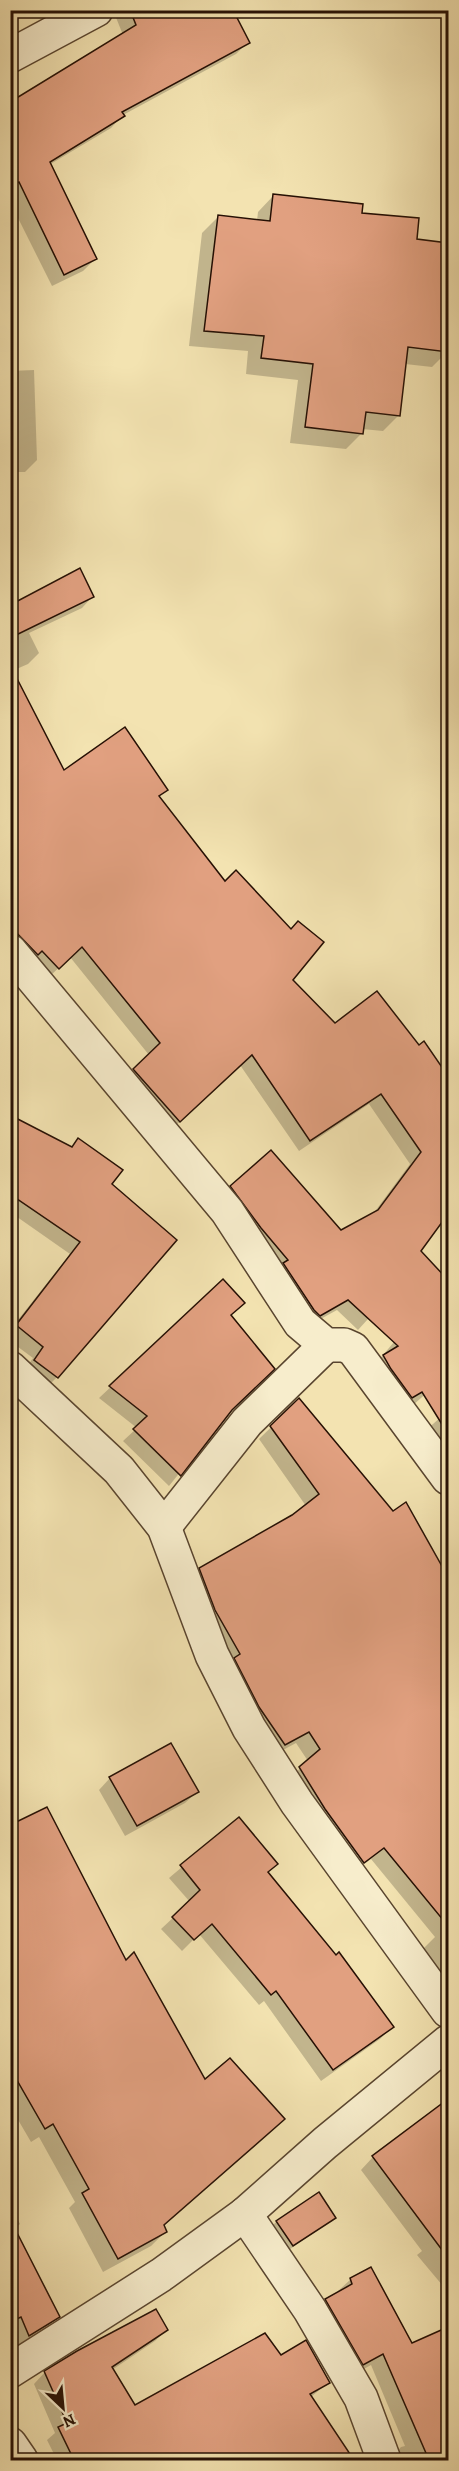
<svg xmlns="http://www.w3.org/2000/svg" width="459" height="2471" font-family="Alegreya,serif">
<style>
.shadow{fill:#0003}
.building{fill:#e1a080;stroke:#261004;stroke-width:1.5}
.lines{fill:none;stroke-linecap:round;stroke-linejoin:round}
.street-casing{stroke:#59452f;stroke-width:36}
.street{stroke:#f7edcc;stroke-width:33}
</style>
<rect width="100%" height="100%" fill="#f3e3b1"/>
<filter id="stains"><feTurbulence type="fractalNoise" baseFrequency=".00333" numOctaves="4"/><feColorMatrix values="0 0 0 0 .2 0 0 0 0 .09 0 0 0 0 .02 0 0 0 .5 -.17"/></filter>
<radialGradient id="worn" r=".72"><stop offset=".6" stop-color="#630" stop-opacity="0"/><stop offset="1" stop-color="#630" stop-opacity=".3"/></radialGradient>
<g class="shadow">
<polygon points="113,10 231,10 248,42 236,54 123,115 111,128 49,165 95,259 83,271 52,286 10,202 10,86 18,99 123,35"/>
<polygon points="274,195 360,215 416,240 444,268 448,268 448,351 432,367 405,364 399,415 383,431 362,429 362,433 346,449 290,443 298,380 246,374 248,351 189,346 202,233 218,217 257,221 258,212"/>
<polygon points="34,370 37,460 25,472 10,472 10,371"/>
<polygon points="93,596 82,608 29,633 39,653 28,664 12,671 64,772 166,789 159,797 291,980 335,1025 418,1047 424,1043 448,1079 448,1212 368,1319 358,1330 337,1310 308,1326 220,1198 231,1187 341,1232 373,1214 410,1164 369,1104 299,1151 240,1065 169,1132 123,1081 149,1055 70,957 47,979 10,948 10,606"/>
<polygon points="10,1117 71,1148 79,1140 110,1185 57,1377 46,1388 24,1371 33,1358 10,1341 10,1330 70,1254 10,1212"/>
<polygon points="223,1282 229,1316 230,1410 169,1486 123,1441 137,1428 99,1398"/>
<polygon points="441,1301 448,1314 448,1374 412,1406 372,1368 394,1342"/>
<polygon points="299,1400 392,1513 406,1504 448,1580 448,1996 415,1957 435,1937 371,1859 351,1874 287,1781 308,1761 296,1743 272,1756 188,1581 200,1569 293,1516 306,1506 259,1439"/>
<polygon points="448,1411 448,1464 426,1430"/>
<polygon points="110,1778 197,1792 185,1803 125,1836 99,1790"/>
<polygon points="239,1819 267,1873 392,2027 380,2039 321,2081 264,2001 259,2005 199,1934 182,1951 161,1929 190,1902 169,1878"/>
<polygon points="10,1827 126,1962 204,2082 162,2226 165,2232 151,2246 103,2272 69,2208 75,2202 39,2137 31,2142 10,2106"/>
<polygon points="448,2100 448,2292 417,2255 422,2251 361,2170 373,2157"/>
<polygon points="10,2204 20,2224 14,2229 58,2317 46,2328 18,2347 10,2330"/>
<polygon points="334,2218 286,2252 270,2228 276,2222"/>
<polygon points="351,2279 412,2345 448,2329 448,2460 389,2460 401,2447 405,2446 371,2365 351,2376 314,2312 326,2300 339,2293 338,2291"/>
<polygon points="167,2329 155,2341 112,2370 134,2407 281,2357 329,2382 311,2397 352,2460 57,2460 47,2440 55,2433 34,2384 45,2372"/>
</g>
<g class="building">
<polygon points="130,10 233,10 250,43 122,112 125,116 50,162 97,259 64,275 19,182 10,186 10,102 136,25"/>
<polygon points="273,194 363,204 362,213 419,218 417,239 448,243 448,352 408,347 400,416 366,412 363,434 305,427 313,364 261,358 264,336 204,331 218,215 270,221"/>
<polygon points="80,568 94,597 10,638 10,605"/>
<polygon points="10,665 64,770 125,727 168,790 159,796 225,881 236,870 291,929 298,921 324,942 293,980 335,1023 377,991 419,1045 424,1041 448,1076 448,1214 421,1251 448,1280 448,1434 422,1392 412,1398 391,1369 383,1355 398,1346 348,1300 320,1316 314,1310 283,1263 288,1260 261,1228 230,1186 271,1150 341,1230 378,1210 421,1152 381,1094 310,1141 252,1055 180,1122 133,1069 160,1043 82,947 59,969 42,951 38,955 10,926"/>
<polygon points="10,1115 72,1147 78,1138 123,1170 112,1184 177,1240 58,1378 34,1360 43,1347 16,1325 80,1242 10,1194"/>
<polygon points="223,1279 245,1303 231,1315 275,1369 232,1410 181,1476 133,1429 147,1416 109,1386"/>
<polygon points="299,1398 393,1511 406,1502 448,1577 448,1926 384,1848 364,1863 325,1809 299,1767 320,1749 309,1732 285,1745 259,1707 234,1658 240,1654 215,1610 199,1568 292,1515 319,1494 270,1426"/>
<polygon points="171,1743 199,1792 137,1826 109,1777"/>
<polygon points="47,1807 126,1960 134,1952 205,2079 230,2058 285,2119 164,2225 167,2232 118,2259 82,2193 89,2189 53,2124 45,2129 10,2068 10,1825"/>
<polygon points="239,1817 278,1864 268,1872 336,1955 339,1952 394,2027 333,2070 276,1991 271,1995 212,1924 194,1940 172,1917 200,1890 180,1865"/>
<polygon points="448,2099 448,2258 372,2156"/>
<polygon points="319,2192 336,2218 293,2246 276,2221"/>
<polygon points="10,2219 60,2317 29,2336 21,2317 10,2322"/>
<polygon points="371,2267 412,2343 448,2327 448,2460 429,2460 383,2354 363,2365 325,2299 352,2284 350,2278"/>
<polygon points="156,2309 168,2330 112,2367 135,2405 265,2333 281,2355 306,2340 330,2383 310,2394 354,2460 74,2460 58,2427 67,2423 44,2371 77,2351"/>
</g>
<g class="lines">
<defs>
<g id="street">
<polyline points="10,56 96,10"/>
<polyline points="10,951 227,1211 300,1323 326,1345 344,1345 353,1349 448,1478"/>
<polyline points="10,1368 119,1470 164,1527 212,1655 249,1728 297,1803 448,2011"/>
<polyline points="164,1527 247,1422 326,1345"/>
<polyline points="245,2214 310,2310 361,2398 384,2460"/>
<polyline points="10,2371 161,2275 245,2214 325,2143 448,2042"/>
<polyline points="10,2444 21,2460"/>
</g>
</defs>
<use href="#street" class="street-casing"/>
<use href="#street" class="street"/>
</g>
<rect width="459" height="2471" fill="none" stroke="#f3e3b1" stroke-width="36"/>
<rect x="12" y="12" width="435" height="2447" fill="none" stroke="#261004" stroke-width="3"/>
<rect x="18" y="18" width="423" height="2435" fill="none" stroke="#261004" stroke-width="1.5"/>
<g transform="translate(63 2408) rotate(154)" stroke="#f7edcc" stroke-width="4.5" paint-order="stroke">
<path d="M0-4.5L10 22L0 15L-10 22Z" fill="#261004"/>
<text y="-9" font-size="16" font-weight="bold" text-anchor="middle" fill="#261004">N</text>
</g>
<rect width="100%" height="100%" filter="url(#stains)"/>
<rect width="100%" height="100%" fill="url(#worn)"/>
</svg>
